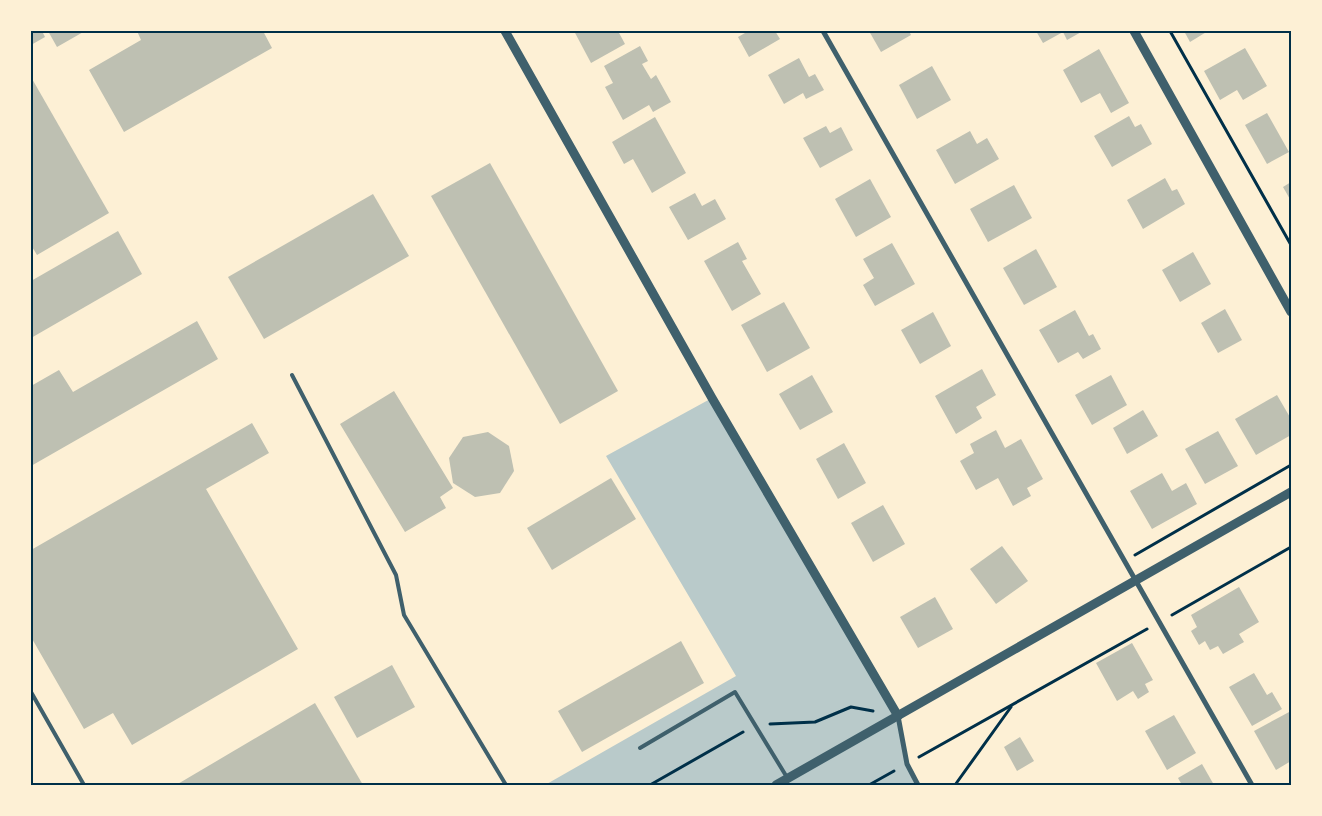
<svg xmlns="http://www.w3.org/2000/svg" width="1322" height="816" font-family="'Alegreya Sans',sans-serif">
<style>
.green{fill:#b9caca}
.building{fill:#bec0b2}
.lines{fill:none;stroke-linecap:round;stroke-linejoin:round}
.path{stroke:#003049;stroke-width:3}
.service{stroke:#3f606c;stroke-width:4}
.minor{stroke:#3f606c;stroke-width:5}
.tertiary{stroke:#3f606c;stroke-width:9}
.neatline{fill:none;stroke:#003049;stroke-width:2}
</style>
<rect width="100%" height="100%" fill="#fdf0d5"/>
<polygon class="green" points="712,398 898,716 907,764 918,785 545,785 736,676 606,456"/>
<g class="building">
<polygon points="31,31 42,31 45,37 31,45"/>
<polygon points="48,31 85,31 57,47"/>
<polygon points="137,31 263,31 272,48 124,132 89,70 141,40"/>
<polygon points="574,31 618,31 625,44 591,63"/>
<polygon points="744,31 775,31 780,39 749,57 738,37 745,33"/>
<polygon points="869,31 909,31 911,35 881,52"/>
<polygon points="1036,31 1083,31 1067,40 1063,32 1043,43"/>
<polygon points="1184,31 1208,31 1190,42"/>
<polygon points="640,46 648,61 642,64 651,79 656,75 671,102 653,112 649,105 623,120 605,87 613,83 604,66"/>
<polygon points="1245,48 1267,86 1243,100 1237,90 1220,100 1204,71"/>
<polygon points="1099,49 1129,103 1111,113 1100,93 1081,103 1063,70"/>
<polygon points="799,58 809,77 815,74 824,90 806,99 803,93 784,104 768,75"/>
<polygon points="932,66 951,100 917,119 899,85"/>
<polygon points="31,77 109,213 37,255 31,245"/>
<polygon points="1267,113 1289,152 1267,164 1245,125"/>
<polygon points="1129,116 1135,127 1141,124 1152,144 1112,167 1094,136"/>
<polygon points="655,117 686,173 652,193 633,159 624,164 612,142"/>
<polygon points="826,126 830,133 841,127 853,150 820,168 803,138"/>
<polygon points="970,131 977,144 987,138 999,159 955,184 936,150"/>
<polygon points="490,163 618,391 560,424 431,196"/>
<polygon points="1165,178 1172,191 1177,189 1185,204 1143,229 1127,200"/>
<polygon points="870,179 891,217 856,237 835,199"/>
<polygon points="1291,182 1291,201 1283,187"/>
<polygon points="1014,185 1032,218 988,242 970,209"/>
<polygon points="695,193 702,206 715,199 726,219 688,240 669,207"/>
<polygon points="373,194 409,256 264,339 228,277"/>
<polygon points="118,231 142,274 31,338 31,281"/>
<polygon points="738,242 747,259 742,261 761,294 732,311 704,261"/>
<polygon points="892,243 915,284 875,306 863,285 874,278 863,259"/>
<polygon points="1036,249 1057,287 1024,305 1003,268"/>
<polygon points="1193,252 1211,284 1180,302 1162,270"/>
<polygon points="784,302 810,348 767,372 741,325"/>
<polygon points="1225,309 1242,340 1218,353 1201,323"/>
<polygon points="1075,310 1089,336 1093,334 1101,349 1083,359 1078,352 1058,363 1039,330"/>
<polygon points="933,312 951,346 920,364 901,330"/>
<polygon points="197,321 218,359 31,466 31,386 59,370 73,392"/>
<polygon points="982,369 996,395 976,407 982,418 956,434 935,396"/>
<polygon points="812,375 833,412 800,430 779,394"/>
<polygon points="1111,375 1127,405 1092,425 1075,395"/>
<polygon points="394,391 453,488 440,497 446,508 405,532 340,424"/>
<polygon points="1277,395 1291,419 1291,435 1256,455 1235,419"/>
<polygon points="1143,410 1158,436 1127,454 1113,428"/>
<polygon points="252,423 269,453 206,489 298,649 132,745 113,713 84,729 31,637 31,550"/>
<polygon points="996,430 1005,448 1021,439 1043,479 1027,488 1031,496 1013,506 998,478 976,490 960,461 974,453 970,444"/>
<polygon points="1218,431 1238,466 1205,484 1185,449"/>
<polygon points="488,432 509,446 514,471 500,493 475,497 453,483 449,458 463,437"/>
<polygon points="844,443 866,483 838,499 816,459"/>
<polygon points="1162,473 1172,491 1186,483 1197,504 1152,529 1130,491"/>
<polygon points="611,478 636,519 552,570 527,528"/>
<polygon points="883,505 905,544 873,562 851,523"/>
<polygon points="1002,546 1028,581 996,604 970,569"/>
<polygon points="1239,587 1259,622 1239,634 1244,642 1223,654 1218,646 1210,650 1205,641 1199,645 1191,631 1197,627 1191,615"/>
<polygon points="935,597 953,629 918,648 900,617"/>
<polygon points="681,641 704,683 582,752 558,711"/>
<polygon points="1132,643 1153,680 1145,684 1149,692 1138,699 1133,691 1117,701 1096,663"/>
<polygon points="392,665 415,707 357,738 334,697"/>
<polygon points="1254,673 1267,695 1272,692 1282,709 1252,726 1229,687"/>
<polygon points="315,703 363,785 176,785"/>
<polygon points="1291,711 1291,761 1276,770 1254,731"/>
<polygon points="1174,715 1196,753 1167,770 1145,731"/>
<polygon points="1020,737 1034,761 1017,771 1004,747"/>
<polygon points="1202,764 1214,785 1182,785 1178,778"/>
</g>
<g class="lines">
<g class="path">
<polyline points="1170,31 1291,245"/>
<polyline points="1135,555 1291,465"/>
<polyline points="1172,615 1291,547"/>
<polyline points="770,724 815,722 851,707 873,711"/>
<polyline points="919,757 1147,629"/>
<polyline points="650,785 743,732"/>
<polyline points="869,785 894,771"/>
<polyline points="955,785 1011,707"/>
</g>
<g class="service">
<polyline points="292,375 396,575 404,615 506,785"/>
<polyline points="31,692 84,785"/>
<polyline points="640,748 735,692 788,779"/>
</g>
<g class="minor">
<polyline points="823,31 1252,785"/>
<polyline points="898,716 907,764 918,785"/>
</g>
<g class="tertiary">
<polyline points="505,31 712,398 898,716"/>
<polyline points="1134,31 1291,312"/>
<polyline points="776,785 1291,492"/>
</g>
</g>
<rect width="1322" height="816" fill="none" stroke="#fdf0d5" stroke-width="65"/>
<rect x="32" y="32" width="1258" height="752" class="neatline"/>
</svg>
